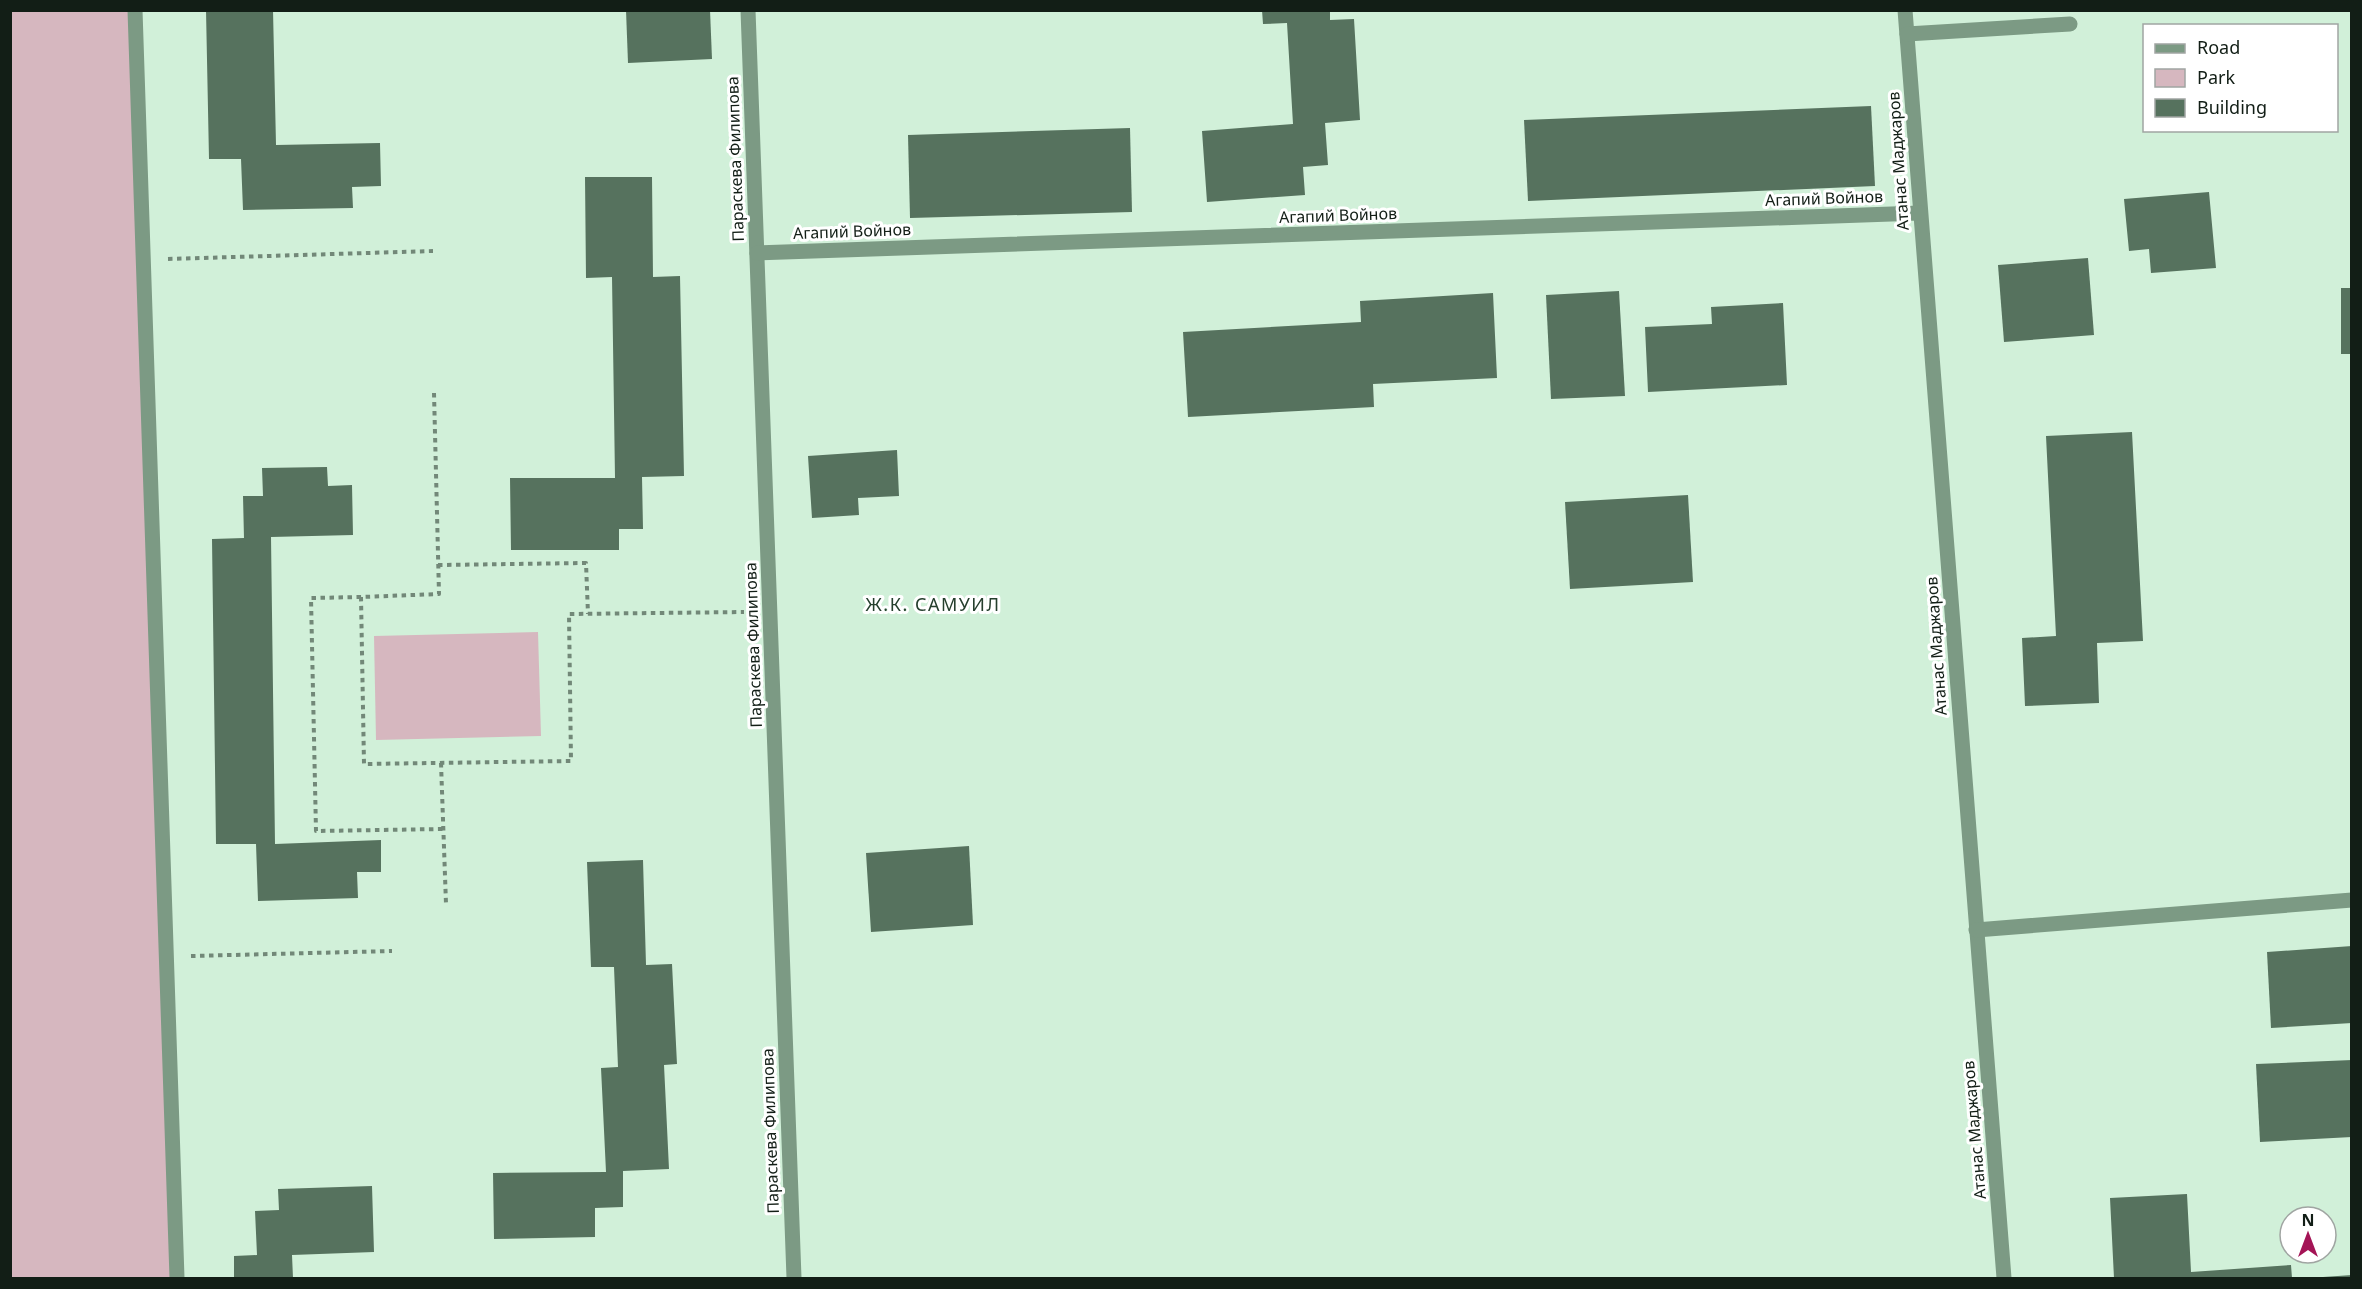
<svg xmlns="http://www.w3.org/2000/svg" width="2362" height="1289" font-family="'Noto Sans',sans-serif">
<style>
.green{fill:#d6b7bf}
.building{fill:#56725e}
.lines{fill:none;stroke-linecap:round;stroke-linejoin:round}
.path{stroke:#728878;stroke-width:4;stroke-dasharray:4.5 4.5;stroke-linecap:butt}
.minor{stroke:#7c9a84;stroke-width:15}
.labels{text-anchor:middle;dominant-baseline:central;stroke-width:6;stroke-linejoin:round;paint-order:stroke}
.street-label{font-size:16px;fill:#121e16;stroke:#fff}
.neighbourhood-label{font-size:18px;letter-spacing:1.5px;fill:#253f2d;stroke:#fff}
</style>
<rect width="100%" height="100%" fill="#d1f0d9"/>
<g class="green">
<polygon points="10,11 135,11 177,1278 11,1278"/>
<polygon points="538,632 541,736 376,740 374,636"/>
</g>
<g class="building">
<polygon points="206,10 273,10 276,145 380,143 381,186 352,187 353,208 243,210 241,159 209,159"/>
<polygon points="626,10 710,10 712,59 628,63"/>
<polygon points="1262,10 1330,10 1330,20 1354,19 1360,120 1325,123 1328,165 1303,167 1305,195 1207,202 1202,131 1293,124 1287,23 1263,24"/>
<polygon points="1871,106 1875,186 1528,201 1524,120"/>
<polygon points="1130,128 1132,212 910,218 908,135"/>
<polygon points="585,177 652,177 653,277 680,276 684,476 642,477 643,529 619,529 619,550 511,550 510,478 615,478 612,277 586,278"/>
<polygon points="2209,192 2216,268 2151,273 2149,249 2129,251 2124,199"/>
<polygon points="2088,258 2094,335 2004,342 1998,265"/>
<rect x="2341" y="288" width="11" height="66"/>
<polygon points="1619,291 1625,396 1551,399 1546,295"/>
<polygon points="1493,293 1497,378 1373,384 1374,407 1188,417 1183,332 1361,322 1360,301"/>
<polygon points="1783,303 1787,385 1648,392 1645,327 1712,324 1711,307"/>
<polygon points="2132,432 2143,641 2097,643 2099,703 2025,706 2022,638 2056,636 2046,436"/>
<polygon points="897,450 899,496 858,498 859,515 812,518 808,456"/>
<polygon points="327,467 328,486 352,485 353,535 271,537 275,844 381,840 381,872 357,872 358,898 258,901 256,844 216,844 212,539 244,538 243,496 263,496 262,468"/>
<polygon points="1688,495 1693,582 1570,589 1565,502"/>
<polygon points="969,846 973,925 871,932 866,853"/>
<polygon points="643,860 646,965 672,964 677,1064 664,1065 669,1169 623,1171 623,1207 595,1208 595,1237 494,1239 493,1173 606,1172 601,1068 618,1067 614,967 591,967 587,862"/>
<polygon points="2352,946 2352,1023 2271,1028 2267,952"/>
<polygon points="2352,1060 2352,1137 2260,1142 2256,1064"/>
<polygon points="372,1186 374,1252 292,1255 293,1278 234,1278 234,1256 257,1255 255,1211 279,1210 278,1189"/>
<polygon points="2187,1194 2191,1272 2291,1265 2292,1278 2114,1278 2110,1198"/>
<polygon points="2352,1275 2352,1278 2323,1278 2323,1277"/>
</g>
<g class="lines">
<g class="path">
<polyline points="168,259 433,251"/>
<polyline points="434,393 439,594 361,597 364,764 571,761 569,614 744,612"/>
<polyline points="438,565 586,563 588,614"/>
<polyline points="361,597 311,598 316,831 443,829"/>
<polyline points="441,763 446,904"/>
<polyline points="191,956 392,951"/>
</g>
<g class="minor">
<polyline points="135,10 177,1278"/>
<polyline points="748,10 794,1278"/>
<polyline points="1905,10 2004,1278"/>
<polyline points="1907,34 2070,24"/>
<polyline points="757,253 1920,213"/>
<polyline points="1976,930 2352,900"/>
</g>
</g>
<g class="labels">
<g class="street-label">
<text transform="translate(735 159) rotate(-92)">Параскева Филипова</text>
<text transform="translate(1898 161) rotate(-94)">Атанас Маджаров</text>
<text transform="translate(1824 198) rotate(-2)">Агапий Войнов</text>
<text transform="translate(1338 215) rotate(-2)">Агапий Войнов</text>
<text transform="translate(852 231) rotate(-2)">Агапий Войнов</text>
<text transform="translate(753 645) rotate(-92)">Параскева Филипова</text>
<text transform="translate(1936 646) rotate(-94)">Атанас Маджаров</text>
<text transform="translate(1974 1130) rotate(-95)">Атанас Маджаров</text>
<text transform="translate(770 1131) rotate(-92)">Параскева Филипова</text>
</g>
<g class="neighbourhood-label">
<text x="933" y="604">Ж.К. САМУИЛ</text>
</g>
</g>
<rect width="2362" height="1289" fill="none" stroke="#121e16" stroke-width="24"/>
<rect x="2143" y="24" width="195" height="108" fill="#ffffff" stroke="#a0a5a2" stroke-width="1.5"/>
<rect x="2155" y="44" width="30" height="9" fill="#7c9a84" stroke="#a0a5a2" stroke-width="1.5"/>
<text x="2197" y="54" font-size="18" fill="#121e16">Road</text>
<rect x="2155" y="69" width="30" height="18" fill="#d6b7bf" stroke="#a0a5a2" stroke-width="1.5"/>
<text x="2197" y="84" font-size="18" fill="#121e16">Park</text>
<rect x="2155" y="99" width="30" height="18" fill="#56725e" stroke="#a0a5a2" stroke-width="1.5"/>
<text x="2197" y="114" font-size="18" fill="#121e16">Building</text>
<g transform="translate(2308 1235)"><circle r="28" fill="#ffffff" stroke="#a0a5a2" stroke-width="1.5"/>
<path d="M0-4.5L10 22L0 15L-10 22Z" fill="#a41456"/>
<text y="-9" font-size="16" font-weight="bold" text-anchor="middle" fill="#121e16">N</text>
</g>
</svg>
